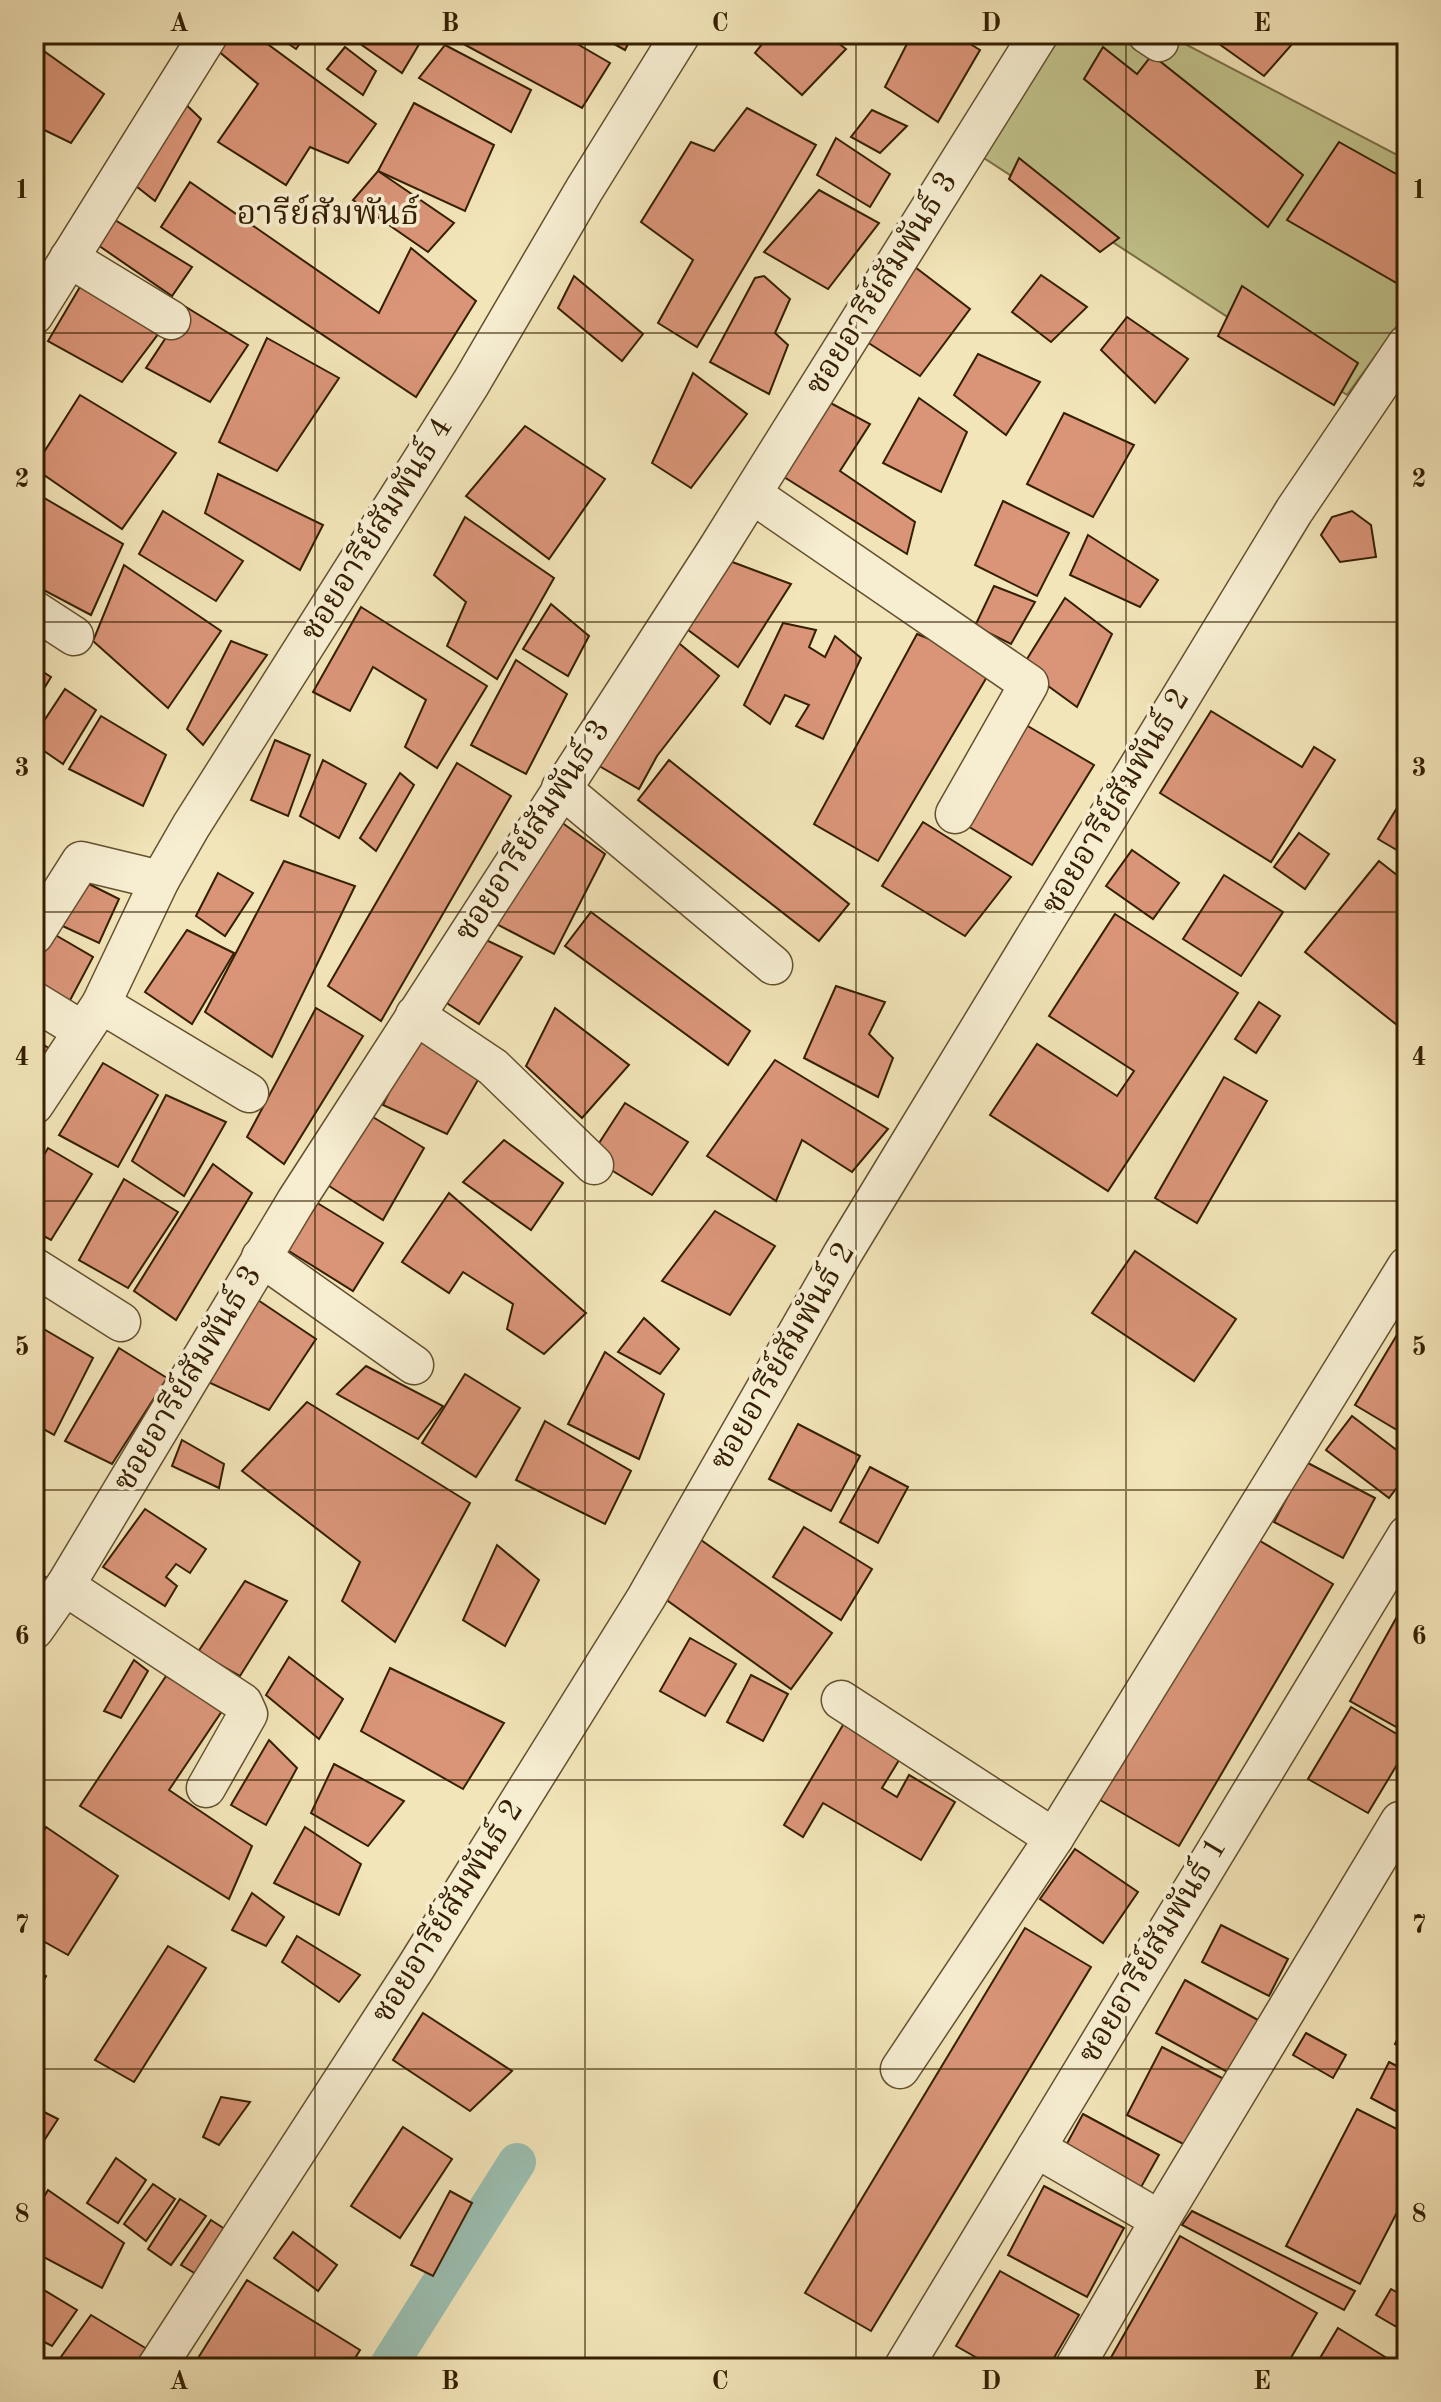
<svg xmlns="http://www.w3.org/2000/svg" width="1441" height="2402" font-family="'Old Standard TT','Noto Serif Thai',serif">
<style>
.green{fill:#c1c28b;stroke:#7b7046;stroke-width:2}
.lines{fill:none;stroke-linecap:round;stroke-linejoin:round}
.canal{stroke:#9bbfb2;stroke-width:38}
.building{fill:#da9579;stroke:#351f00;stroke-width:2}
.minor-casing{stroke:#64502e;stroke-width:41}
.minor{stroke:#f7eed2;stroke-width:38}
.grid{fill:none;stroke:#351f00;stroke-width:2;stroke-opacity:0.55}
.labels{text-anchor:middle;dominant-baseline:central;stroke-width:7;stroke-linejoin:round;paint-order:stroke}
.street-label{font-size:32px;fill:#351f00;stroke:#f7eed2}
.neighbourhood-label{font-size:34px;fill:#351f00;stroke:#f7eed2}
.neatline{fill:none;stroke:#351f00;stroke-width:3}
.grid-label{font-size:26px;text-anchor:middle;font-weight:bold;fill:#351f00}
</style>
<rect width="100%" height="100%" fill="#f2e5b9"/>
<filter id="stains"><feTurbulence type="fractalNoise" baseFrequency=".0025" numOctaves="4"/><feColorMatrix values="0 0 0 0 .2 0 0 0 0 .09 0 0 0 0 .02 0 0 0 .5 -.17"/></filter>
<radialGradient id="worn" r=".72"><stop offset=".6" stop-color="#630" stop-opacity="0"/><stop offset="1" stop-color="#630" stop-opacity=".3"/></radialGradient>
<polygon class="green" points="1052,34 1166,34 1407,160 1407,312 1347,395 967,147"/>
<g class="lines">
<polyline class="canal" points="387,2368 517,2162"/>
</g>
<g class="building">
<polygon points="219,34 254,34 376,124 348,163 310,147 286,185 218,142 258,84 211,45"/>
<polygon points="274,34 307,34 296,49"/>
<polygon points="346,34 420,34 424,36 402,73"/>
<polygon points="445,34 560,34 610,63 582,108"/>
<polygon points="596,34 633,34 625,50"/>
<polygon points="770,34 826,34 846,49 802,95 755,53"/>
<polygon points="912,34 954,34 980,50 938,122 885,87"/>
<polygon points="1205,34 1301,34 1264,76"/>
<polygon points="34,44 104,94 71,143 34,125"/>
<polygon points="445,45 531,90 511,132 419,78"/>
<polygon points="345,47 376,71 363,95 327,69"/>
<polygon points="1103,47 1137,74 1152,55 1303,175 1268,227 1084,79"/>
<polygon points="176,95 201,119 155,201 122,175"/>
<polygon points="414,103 494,145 465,211 378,171"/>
<polygon points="747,108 816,145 697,347 658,323 693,260 641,222 691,142 714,151"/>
<polygon points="872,110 907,126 880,153 851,137"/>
<polygon points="836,138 890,174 870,207 817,175"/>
<polygon points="1339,142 1407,180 1407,289 1287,220"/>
<polygon points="1019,158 1119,238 1100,252 1009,179"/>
<polygon points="378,171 454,223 428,252 353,200"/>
<polygon points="190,182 379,313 411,248 476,301 416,397 161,227"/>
<polygon points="819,190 879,223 828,289 764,252"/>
<polygon points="115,220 192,267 172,296 92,241"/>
<polygon points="911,264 970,309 920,376 867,342"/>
<polygon points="1041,275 1087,307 1051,342 1012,312"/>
<polygon points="574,276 643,334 622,361 558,308"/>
<polygon points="764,276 790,299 775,333 788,345 769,394 710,362 755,278"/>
<polygon points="84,280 165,325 122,382 48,341"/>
<polygon points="1242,286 1358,363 1334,405 1218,336"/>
<polygon points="186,307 248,345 210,402 146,368"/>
<polygon points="1127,317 1188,359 1155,403 1101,350"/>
<polygon points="267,338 339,378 277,471 219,442"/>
<polygon points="978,354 1040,382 1006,435 954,395"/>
<polygon points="693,373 747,414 691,488 652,463"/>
<polygon points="80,395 176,453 122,529 34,468"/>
<polygon points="919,398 967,432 941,492 883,463"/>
<polygon points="825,400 870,424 840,471 915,522 907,554 776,472"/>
<polygon points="1064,413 1134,445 1093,517 1027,484"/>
<polygon points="525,426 605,479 549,559 466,496"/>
<polygon points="218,474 323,525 300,570 205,513"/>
<polygon points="34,492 123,544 91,615 34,585"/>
<polygon points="1003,501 1069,533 1037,596 975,565"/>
<polygon points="163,511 243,561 216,601 139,554"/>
<polygon points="1352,511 1371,525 1376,557 1340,562 1321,535 1332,517"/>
<polygon points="465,517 554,578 497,679 447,646 466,602 434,575"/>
<polygon points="1088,535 1158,580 1140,607 1070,575"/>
<polygon points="727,560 791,584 738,667 680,624"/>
<polygon points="124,565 221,631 168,708 93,641"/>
<polygon points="994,586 1035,602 1011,644 975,626"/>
<polygon points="1065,598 1112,634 1077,707 1022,667"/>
<polygon points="551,604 589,636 568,676 523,649"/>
<polygon points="361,607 487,686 437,768 405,747 426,700 373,667 350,711 313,692"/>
<polygon points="783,623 816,630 809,647 825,657 835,636 861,658 823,739 796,726 809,705 785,695 770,724 744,705"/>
<polygon points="917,634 994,665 878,861 814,824"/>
<polygon points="670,636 719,676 657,756 639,789 594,763"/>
<polygon points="231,641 267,655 203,745 187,729"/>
<polygon points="516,660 567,694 526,774 471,745"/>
<polygon points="34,666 51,677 34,705"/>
<polygon points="65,689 96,710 63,764 34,744 34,736"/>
<polygon points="1211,711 1302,767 1314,747 1335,760 1271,862 1160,793"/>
<polygon points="101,716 166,755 143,806 69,769"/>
<polygon points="1026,725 1094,765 1032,865 966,825"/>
<polygon points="275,740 310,755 288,816 251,800"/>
<polygon points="323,760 366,784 339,838 300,816"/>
<polygon points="669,760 849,904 819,941 638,800"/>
<polygon points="457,763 511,796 381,1021 328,986"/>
<polygon points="400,773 414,785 376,851 360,838"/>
<polygon points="1403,798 1407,800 1407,856 1378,839"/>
<polygon points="557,819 605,854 554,954 485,918"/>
<polygon points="923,822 1011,877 965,936 882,886"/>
<polygon points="1299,833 1329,854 1305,889 1274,867"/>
<polygon points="1132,850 1179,883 1153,919 1106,886"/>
<polygon points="284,861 355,886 272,1057 205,1012"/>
<polygon points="1379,861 1407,883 1407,1033 1305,952"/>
<polygon points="218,873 253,893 225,936 196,916"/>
<polygon points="1224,875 1283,912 1241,976 1183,939"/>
<polygon points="85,882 119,899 99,943 54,922"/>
<polygon points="591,912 750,1031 728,1065 565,946"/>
<polygon points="1115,914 1238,993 1108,1191 990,1115 1037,1044 1117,1096 1134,1071 1049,1016"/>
<polygon points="187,930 234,953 192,1024 145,992"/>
<polygon points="52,933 93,957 68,1004 34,984 34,962"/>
<polygon points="482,938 522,957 479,1024 442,1000"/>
<polygon points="836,986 885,1002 869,1034 893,1058 878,1097 804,1058"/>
<polygon points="1259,1002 1280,1016 1256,1053 1235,1039"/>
<polygon points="316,1008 363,1036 284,1164 247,1137"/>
<polygon points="555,1008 629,1065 582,1118 526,1066"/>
<polygon points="416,1036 482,1073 447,1134 383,1105"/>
<polygon points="34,1039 65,1058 34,1105"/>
<polygon points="775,1060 888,1129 852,1172 802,1140 776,1201 707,1156"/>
<polygon points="103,1063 158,1095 118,1167 59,1135"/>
<polygon points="1224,1077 1267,1101 1197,1223 1155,1198"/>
<polygon points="166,1095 226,1122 184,1196 132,1161"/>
<polygon points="625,1103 688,1142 652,1195 590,1157"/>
<polygon points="358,1108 424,1148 383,1220 318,1179"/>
<polygon points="504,1140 563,1183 531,1230 463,1182"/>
<polygon points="48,1148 92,1174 51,1240 34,1231 34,1172"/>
<polygon points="213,1164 252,1193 176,1320 134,1291"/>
<polygon points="124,1179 178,1212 128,1288 79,1260"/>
<polygon points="449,1193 586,1313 544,1354 507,1329 513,1304 463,1272 449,1293 402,1262"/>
<polygon points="314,1201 383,1243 353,1291 284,1248"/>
<polygon points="715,1211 775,1246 730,1315 662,1281"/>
<polygon points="1135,1251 1236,1319 1194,1381 1092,1313"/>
<polygon points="252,1296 316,1339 269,1410 206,1381"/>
<polygon points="644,1318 679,1349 660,1374 618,1352"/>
<polygon points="1407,1318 1407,1436 1355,1405"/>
<polygon points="42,1328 93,1358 54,1435 34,1424 34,1341"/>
<polygon points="119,1348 167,1378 112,1464 65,1441"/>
<polygon points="605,1352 664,1394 639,1459 568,1424"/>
<polygon points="366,1366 443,1406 418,1439 337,1394"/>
<polygon points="465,1374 520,1408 476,1477 422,1443"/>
<polygon points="307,1402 470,1503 395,1642 342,1601 360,1562 242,1471"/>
<polygon points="1352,1416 1407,1458 1407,1474 1389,1498 1326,1450"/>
<polygon points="545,1421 631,1471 605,1524 516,1480"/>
<polygon points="798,1424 860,1456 831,1511 769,1479"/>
<polygon points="182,1440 224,1464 219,1488 172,1466"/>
<polygon points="1306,1462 1375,1498 1343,1558 1274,1522"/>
<polygon points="870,1467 908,1487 878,1543 840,1522"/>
<polygon points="145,1509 206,1549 190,1573 176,1564 166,1577 177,1586 165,1606 103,1567"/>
<polygon points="804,1527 872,1569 841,1620 773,1577"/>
<polygon points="694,1535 832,1633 791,1689 654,1591"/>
<polygon points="1255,1538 1333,1584 1179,1846 1100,1800"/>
<polygon points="497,1545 539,1580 505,1646 463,1620"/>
<polygon points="34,1570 49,1579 34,1601"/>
<polygon points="245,1581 287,1601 240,1676 198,1652"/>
<polygon points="1404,1604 1407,1606 1407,1733 1350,1701"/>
<polygon points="690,1638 736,1664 705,1716 660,1691"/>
<polygon points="289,1657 343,1699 319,1739 266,1695"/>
<polygon points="134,1660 148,1671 121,1718 104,1711"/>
<polygon points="390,1668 504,1723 463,1789 361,1731"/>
<polygon points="751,1675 788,1694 763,1741 727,1722"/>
<polygon points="166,1676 224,1708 169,1790 252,1846 229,1899 80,1806"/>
<polygon points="1351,1707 1407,1740 1407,1748 1368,1813 1308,1779"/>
<polygon points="850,1713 907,1747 882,1788 897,1797 909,1775 955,1802 921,1860 823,1803 803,1837 784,1825"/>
<polygon points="269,1740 297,1768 266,1825 231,1805"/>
<polygon points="334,1764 404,1801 368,1846 311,1813"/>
<polygon points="46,1827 118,1876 68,1955 34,1936 34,1847"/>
<polygon points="305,1827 361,1864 339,1915 274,1883"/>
<polygon points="1075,1849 1138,1892 1103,1943 1040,1899"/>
<polygon points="252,1893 284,1917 266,1946 232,1930"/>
<polygon points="1221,1925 1288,1959 1269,1996 1202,1962"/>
<polygon points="1025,1928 1091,1967 871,2331 805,2293"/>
<polygon points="297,1936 360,1975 339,2002 282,1962"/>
<polygon points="168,1946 206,1968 134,2082 95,2060"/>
<polygon points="34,1969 46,1976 34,1998"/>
<polygon points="1185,1980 1258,2020 1229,2073 1156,2033"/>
<polygon points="423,2013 512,2071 470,2111 393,2060"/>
<polygon points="1407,2020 1407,2050 1395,2044"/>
<polygon points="1306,2033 1346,2055 1333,2078 1293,2055"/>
<polygon points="1162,2047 1224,2079 1189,2147 1127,2115"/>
<polygon points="1389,2062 1407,2071 1407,2117 1371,2098"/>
<polygon points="221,2097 250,2102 219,2145 203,2137"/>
<polygon points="34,2107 58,2119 34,2156"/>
<polygon points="1357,2109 1407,2134 1407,2193 1360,2284 1286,2246"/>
<polygon points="1083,2114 1159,2155 1140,2189 1064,2149"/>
<polygon points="403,2127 452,2159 400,2238 351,2206"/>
<polygon points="116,2158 146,2180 118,2223 87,2203"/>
<polygon points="153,2184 175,2199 146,2241 124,2224"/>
<polygon points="1044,2186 1124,2228 1087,2297 1008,2255"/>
<polygon points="48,2190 124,2243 102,2288 34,2252 34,2214"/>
<polygon points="450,2191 472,2203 433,2276 411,2265"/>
<polygon points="180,2199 206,2216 171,2265 148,2249"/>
<polygon points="1192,2211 1355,2291 1344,2310 1182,2225"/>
<polygon points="211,2220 240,2239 211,2283 181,2265"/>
<polygon points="293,2232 337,2265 318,2291 274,2258"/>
<polygon points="1180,2236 1317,2313 1285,2368 1105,2368"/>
<polygon points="1000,2271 1079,2315 1048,2368 995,2368 956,2346"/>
<polygon points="247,2280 360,2350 349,2368 197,2368 193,2366"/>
<polygon points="34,2284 77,2310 52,2346 34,2337"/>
<polygon points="1391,2289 1407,2298 1407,2333 1376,2315"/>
<polygon points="91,2315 147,2349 137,2368 68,2368 58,2361"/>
<polygon points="1338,2328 1403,2368 1314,2368"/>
</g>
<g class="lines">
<defs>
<g id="minor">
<polyline points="1147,34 1159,42"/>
<polyline points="69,258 171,320"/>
<polyline points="34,315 209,34"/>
<polyline points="752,494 1029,684 955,814"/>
<polyline points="34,610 74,636"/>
<polyline points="561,788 773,965"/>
<polyline points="34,935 81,861 160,880"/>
<polyline points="34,1001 83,1031"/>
<polyline points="101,1004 249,1093"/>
<polyline points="415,1015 493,1067 594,1165"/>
<polyline points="34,1105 101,1004 160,880 191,826 471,383 584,190 681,34"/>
<polyline points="261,1257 414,1365"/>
<polyline points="34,1267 121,1322"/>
<polyline points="65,1586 243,1703 248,1714 206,1788"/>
<polyline points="34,1630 65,1586 296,1201 716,551 1039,34"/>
<polyline points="841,1700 1054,1838"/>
<polyline points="900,2069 1054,1838 1407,1266"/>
<polyline points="1036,2148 1160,2220"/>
<polyline points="156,2368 416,1967 646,1598 843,1253 1294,511 1407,344"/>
<polyline points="903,2368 1407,1535"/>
<polyline points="1074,2368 1160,2220 1400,1821"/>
</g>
</defs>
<use href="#minor" class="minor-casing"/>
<use href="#minor" class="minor"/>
</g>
<path class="grid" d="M 315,34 L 315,2368M 585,34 L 585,2368M 856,34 L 856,2368M 1126,34 L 1126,2368M 34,333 L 1407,333M 34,622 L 1407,622M 34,912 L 1407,912M 34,1201 L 1407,1201M 34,1490 L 1407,1490M 34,1780 L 1407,1780M 34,2069 L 1407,2069"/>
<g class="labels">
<g class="street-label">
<text transform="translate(883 284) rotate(-58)">ซอยอารีย์สัมพันธ์ 3</text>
<text transform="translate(378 530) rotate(-58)">ซอยอารีย์สัมพันธ์ 4</text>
<text transform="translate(1117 802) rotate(-59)">ซอยอารีย์สัมพันธ์ 2</text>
<text transform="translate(534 831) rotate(-57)">ซอยอารีย์สัมพันธ์ 3</text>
<text transform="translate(784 1357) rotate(-60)">ซอยอารีย์สัมพันธ์ 2</text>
<text transform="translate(189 1379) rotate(-59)">ซอยอารีย์สัมพันธ์ 3</text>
<text transform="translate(449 1912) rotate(-58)">ซอยอารีย์สัมพันธ์ 2</text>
<text transform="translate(1154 1951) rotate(-59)">ซอยอารีย์สัมพันธ์ 1</text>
</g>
<g class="neighbourhood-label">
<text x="328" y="215">อารีย์สัมพันธ์</text>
</g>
</g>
<rect width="1441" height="2402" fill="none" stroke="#f2e5b9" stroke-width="88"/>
<rect x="44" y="44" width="1353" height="2314" class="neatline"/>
<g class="grid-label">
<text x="179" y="31">A</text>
<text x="450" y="31">B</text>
<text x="720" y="31">C</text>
<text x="991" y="31">D</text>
<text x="1262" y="31">E</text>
<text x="22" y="198">1</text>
<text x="1419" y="198">1</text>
<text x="22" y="487">2</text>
<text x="1419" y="487">2</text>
<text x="22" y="776">3</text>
<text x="1419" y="776">3</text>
<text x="22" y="1065">4</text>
<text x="1419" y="1065">4</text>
<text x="22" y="1355">5</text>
<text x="1419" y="1355">5</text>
<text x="22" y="1644">6</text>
<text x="1419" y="1644">6</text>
<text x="22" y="1933">7</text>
<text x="1419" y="1933">7</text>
<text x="22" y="2222">8</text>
<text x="1419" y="2222">8</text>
<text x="179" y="2389">A</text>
<text x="450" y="2389">B</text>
<text x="720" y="2389">C</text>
<text x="991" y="2389">D</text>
<text x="1262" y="2389">E</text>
</g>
<rect width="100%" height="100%" filter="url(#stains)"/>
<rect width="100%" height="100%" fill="url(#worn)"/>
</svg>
